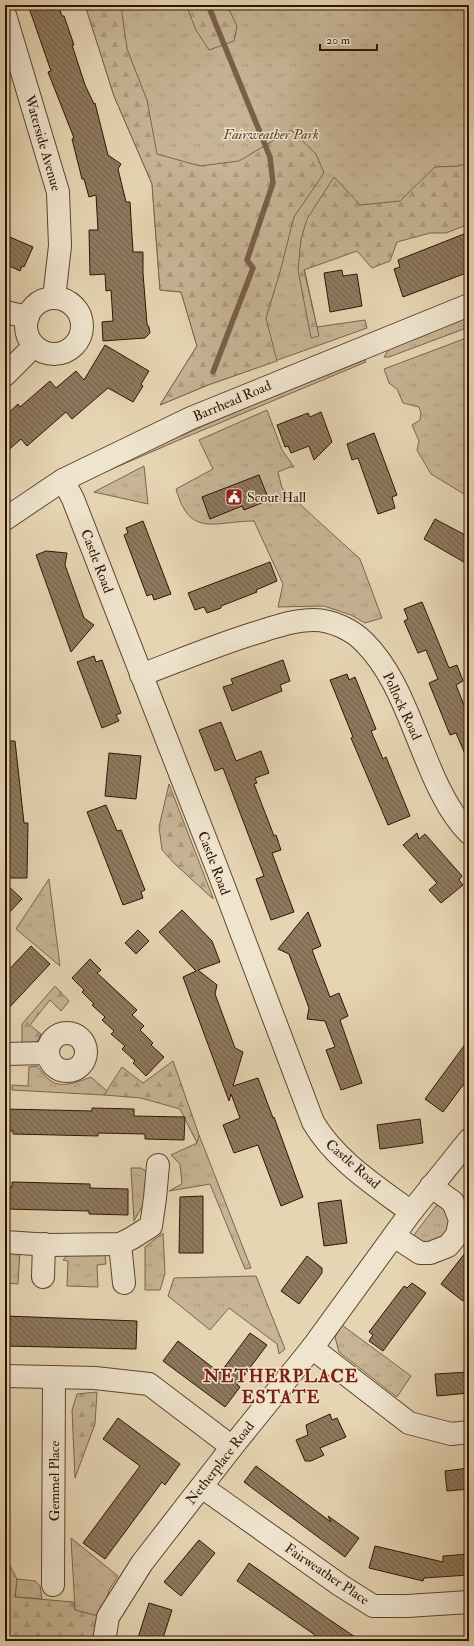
<svg xmlns="http://www.w3.org/2000/svg" width="474" height="1646" font-family="'IM FELL Double Pica',serif">
<style>
.grass{fill:url(#grass-tufts);stroke:#7b644c}
.forest{fill:url(#forest-firs);stroke:#7b644c}
.lines{fill:none;stroke-linecap:round;stroke-linejoin:round}
.stream{stroke:#786048;stroke-width:5.5}
.building{fill:url(#building-back-hatch);stroke:#2f1402}
.minor-casing{stroke:#5d442e;stroke-width:24}
.minor{stroke:#efe4ce;stroke-width:22}
.labels{text-anchor:middle;dominant-baseline:central;stroke-width:3;stroke-linejoin:round;paint-order:stroke}
.park-label{font-size:14px;font-style:italic;fill:#5d442e;stroke:#efe4ce}
.street-label{font-size:14px;fill:#2f1402;stroke:#efe4ce}
.poi-label{font-size:14px;fill:#2f1402;stroke:#efe4ce;text-anchor:start}
.district-label{font-size:18px;font-weight:bold;letter-spacing:1px;fill:#7a1f14;stroke:#efe4ce}
</style>
<defs>
<pattern id="grass-tufts" width="24" height="20" patternUnits="userSpaceOnUse"><rect width="24" height="20" fill="#c7b495"/><path d="M3 7l-1-3M5 7V3M7 7l1-3M15 17l-1-3M17 17v-4M19 17l1-3" fill="none" stroke="#ab9a7f"/></pattern>
<pattern id="forest-firs" width="22" height="20" patternUnits="userSpaceOnUse"><rect width="22" height="20" fill="#c7b495"/><path d="M5 1l3.5 6h-7zM16 11l3.5 6h-7z" fill="#ab9a7f"/></pattern>
<pattern id="building-back-hatch" width="6" height="6" patternUnits="userSpaceOnUse"><rect width="6" height="6" fill="#8e785e"/><path d="M-1 5l2 2M0 0l6 6M5-1l2 2" fill="none" stroke="#74614b"/></pattern>
</defs>
<rect width="100%" height="100%" fill="#e6d5b3"/>
<filter id="stains"><feTurbulence type="fractalNoise" baseFrequency=".005" numOctaves="4"/><feColorMatrix values="0 0 0 0 .2 0 0 0 0 .09 0 0 0 0 .02 0 0 0 .5 -.17"/></filter>
<radialGradient id="worn" r=".72"><stop offset=".6" stop-color="#630" stop-opacity="0"/><stop offset="1" stop-color="#630" stop-opacity=".3"/></radialGradient>
<g class="grass">
<polygon points="85,5 469,5 469,210 302,259 317,327 365,320 367,328 208,385 160,405 197,346 181,292 160,290 152,184 114,96"/>
<polygon points="469,317 469,327 389,357 384,357 389,349"/>
<polygon points="469,337 469,497 431,474 417,450 419,441 412,425 420,420 421,413 419,407 403,403 397,389 389,383 384,369"/>
<path d="M 365,360 L 366,362 L 179,440 L 96,476 C 122,458 154,447 183,435 C 243,408 304,384 365,360 Z"/>
<path d="M 267,410 L 282,450 L 294,467 L 290,467 L 278,472 L 282,488 L 360,559 L 382,618 L 365,623 L 351,615 L 324,606 L 278,607 L 283,584 L 254,521 C 215,521 190,539 176,489 L 213,469 L 199,440 Z"/>
<polygon points="144,466 148,504 94,492"/>
<polygon points="49,879 60,966 16,929"/>
<path d="M 37,1066 C 41,1071 46,1078 51,1081 C 63,1089 80,1081 91,1077 L 107,1091 L 104,1095 L 12,1090 L 12,1085 L 28,1086 L 29,1067 Z"/>
<polygon points="199,1135 251,1268 245,1269 210,1184 169,1191 182,1184 180,1164 171,1155 197,1143"/>
<polygon points="131,1168 141,1168 146,1171 144,1203 134,1221"/>
<polygon points="442,1198 454,1226 443,1244 408,1243"/>
<polygon points="163,1233 165,1274 160,1290 145,1290 145,1247"/>
<polygon points="5,1250 20,1250 18,1284 5,1283"/>
<polygon points="69,1253 102,1253 105,1256 106,1264 97,1265 98,1287 67,1286 68,1261 63,1260"/>
<polygon points="256,1276 285,1349 279,1354 277,1344 229,1308 210,1330 168,1296 174,1278"/>
<polygon points="342,1325 411,1376 397,1397 339,1352 335,1337"/>
<polygon points="71,1538 118,1576 109,1590 102,1617 75,1610"/>
<polygon points="17,1579 35,1581 40,1586 42,1599 15,1597"/>
</g>
<g class="forest">
<polygon points="85,5 120,5 121,6 127,49 147,100 157,154 200,166 239,161 291,130 316,154 324,173 294,217 280,272 266,318 277,361 208,385 160,405 197,346 181,292 160,290 152,184 114,96"/>
<polygon points="186,5 227,5 237,26 234,41 209,50 196,30"/>
<polygon points="469,163 469,224 446,233 430,233 397,242 390,261 372,268 357,251 304,270 319,336 311,338 298,270 301,239 307,219 334,177 360,205 400,201 435,167 458,166"/>
<polygon points="169,784 213,898 213,899 175,864 162,850 159,827"/>
<polygon points="55,986 69,1001 61,1011 50,1000 30,1025 41,1034 38,1041 22,1045 22,1024"/>
<polygon points="173,1061 199,1135 197,1143 180,1109 141,1098 104,1095 122,1067 143,1083"/>
<polygon points="97,1392 95,1424 75,1478 72,1410 77,1394"/>
<polygon points="10,1566 17,1579 15,1597 73,1602 75,1610 102,1617 97,1641 7,1641 5,1588"/>
</g>
<g class="lines">
<polyline class="stream" points="208,5 270,157 273,183 247,260 253,268 213,372"/>
</g>
<g class="building">
<polygon points="28,5 58,5 62,16 64,16 74,45 72,45 85,85 94,104 95,103 108,155 121,164 118,169 126,202 130,202 133,252 143,252 143,273 147,324 149,327 150,333 145,338 103,341 102,322 113,321 111,290 106,291 105,274 90,275 89,230 98,230 96,195 89,197 84,179 82,179 72,139 74,138 48,72 51,71"/>
<polygon points="469,232 469,272 403,297 394,269 400,267 398,260"/>
<polygon points="5,235 33,247 24,267 22,266 20,271 5,264"/>
<polygon points="342,270 343,276 357,274 362,306 330,312 324,273"/>
<polygon points="105,345 149,371 141,384 143,386 133,402 108,388 72,419 66,412 27,446 21,439 5,453 5,416 18,404 20,407 50,381 56,388 76,371 84,380"/>
<polygon points="321,412 332,442 314,460 309,446 291,453 288,446 285,447 277,425 308,413 310,417"/>
<polygon points="374,433 397,495 392,497 395,508 378,514 358,458 352,460 347,444"/>
<polygon points="259,475 269,500 244,510 242,506 210,519 202,497"/>
<polygon points="435,519 469,537 469,565 424,539"/>
<polygon points="143,521 171,594 154,600 152,594 147,596 124,535 128,533 126,528"/>
<polygon points="46,551 67,553 65,565 84,618 94,625 71,652 36,555"/>
<polygon points="270,562 277,581 256,590 257,592 221,606 221,608 207,613 204,607 195,610 188,593"/>
<polygon points="422,602 449,668 457,665 463,681 456,685 469,718 469,763 456,733 450,735 429,683 438,679 426,650 418,653 404,621 408,619 404,609"/>
<polygon points="94,656 96,662 102,660 121,713 116,715 119,721 102,728 77,662"/>
<polygon points="283,660 290,681 280,685 282,691 232,711 223,687 233,684 231,679"/>
<polygon points="347,674 349,680 355,677 376,729 371,731 383,759 386,757 410,816 388,825 351,738 353,737 330,680"/>
<polygon points="221,722 236,761 261,751 269,773 255,778 257,783 254,784 274,836 276,835 281,850 272,853 294,912 271,920 256,879 264,876 223,768 215,771 199,730"/>
<polygon points="5,741 15,741 24,823 28,823 27,878 5,878"/>
<polygon points="109,753 141,756 136,799 105,796"/>
<polygon points="106,805 117,831 121,830 145,890 141,892 143,898 123,905 87,812"/>
<polygon points="417,833 419,839 425,834 462,876 459,880 463,885 441,903 429,890 437,883 403,845"/>
<polygon points="5,883 22,899 5,917"/>
<polygon points="182,910 212,941 220,962 198,970 217,985 215,994 235,1048 243,1052 233,1086 258,1078 273,1118 274,1117 303,1197 281,1206 258,1145 234,1153 223,1125 240,1118 231,1094 229,1101 183,977 196,971 159,932"/>
<polygon points="308,912 321,946 312,950 330,997 339,993 348,1016 340,1020 362,1083 341,1090 326,1050 335,1047 325,1021 307,1019 309,1008 289,954 278,949"/>
<polygon points="138,930 149,941 136,954 125,943"/>
<polygon points="31,946 50,964 5,1012 5,974"/>
<polygon points="90,959 101,970 97,973 137,1010 132,1015 144,1026 140,1030 153,1043 151,1045 164,1057 146,1076 133,1063 135,1061 122,1049 125,1046 111,1034 114,1031 102,1020 105,1017 92,1005 94,1004 82,992 84,990 72,978"/>
<polygon points="469,1039 469,1077 443,1112 425,1099"/>
<polygon points="92,1108 134,1109 134,1116 185,1117 184,1140 145,1139 145,1134 98,1133 98,1136 13,1134 13,1131 5,1131 5,1109 92,1111"/>
<polygon points="420,1119 423,1143 380,1149 377,1125"/>
<polygon points="12,1182 90,1184 90,1188 128,1189 128,1215 89,1214 89,1211 5,1209 5,1187 12,1187"/>
<polygon points="203,1196 203,1253 179,1253 180,1197"/>
<polygon points="341,1200 347,1243 324,1246 318,1203"/>
<polygon points="469,1248 469,1293 463,1301 441,1284"/>
<polygon points="307,1256 322,1268 322,1273 299,1304 281,1291"/>
<polygon points="412,1283 426,1293 383,1351 369,1341 373,1335 369,1332 404,1286 407,1288"/>
<polygon points="5,1316 137,1321 136,1349 5,1346"/>
<polygon points="250,1333 267,1345 237,1385 240,1387 225,1407 163,1361 178,1341 220,1373"/>
<polygon points="469,1372 469,1393 437,1396 435,1374"/>
<polygon points="330,1414 332,1420 337,1418 346,1437 320,1448 324,1455 311,1461 305,1461 296,1440 308,1435 306,1425"/>
<polygon points="118,1418 180,1464 165,1485 162,1482 105,1559 83,1543 140,1466 103,1439"/>
<polygon points="256,1466 331,1522 328,1516 359,1538 345,1557 244,1482"/>
<polygon points="469,1468 469,1489 447,1491 445,1471"/>
<polygon points="199,1540 215,1553 181,1596 164,1582"/>
<polygon points="375,1546 443,1562 443,1556 469,1554 469,1575 424,1578 423,1581 369,1568"/>
<polygon points="249,1563 327,1618 361,1641 311,1641 315,1635 237,1581"/>
<polygon points="149,1603 172,1610 162,1641 137,1641"/>
</g>
<g class="lines">
<defs>
<g id="minor">
<polyline points="5,15 58,192 60,246 54,298"/>
<circle cx="54" cy="326" r="28"/>
<polyline points="5,312 28,317"/>
<polyline points="5,375 34,346"/>
<path d="M 63,480 L 73,499 L 218,871 L 313,1122 C 335,1160 376,1186 411,1212"/>
<polyline points="5,519 63,480 191,418 469,305"/>
<path d="M 141,675 C 178,661 214,646 252,634 C 272,628 292,620 314,620 C 332,620 353,630 365,643 C 388,666 402,699 414,729 C 428,763 443,807 469,833"/>
<circle cx="67" cy="1052" r="19"/>
<polyline points="5,1054 48,1053"/>
<polyline points="394,1236 420,1253 430,1253 448,1246 457,1235 460,1220 453,1202 431,1186"/>
<polyline points="5,1242 50,1245 120,1244 132,1238 151,1226 155,1198 158,1165"/>
<polyline points="120,1244 124,1283"/>
<polyline points="43,1277 44,1244"/>
<polyline points="312,1348 409,1423 451,1434 469,1432"/>
<polyline points="5,1376 95,1378 149,1384 232,1447"/>
<polyline points="202,1487 340,1585 373,1606 407,1606 469,1602"/>
<polyline points="53,1585 54,1377"/>
<polyline points="104,1641 108,1617 142,1563 232,1447 312,1348 411,1212 469,1140"/>
</g>
</defs>
<use href="#minor" class="minor-casing"/>
<use href="#minor" class="minor"/>
</g>
<defs>
<symbol id="civic-square" viewBox="-11 -11 22 22"><rect x="-9" y="-9" width="18" height="18" rx="4" fill="#8f2418" stroke="#efe4ce"/><path d="M-.6-6.5H3V-4.5H.6V-3L4-1V1h2V6H-6V1h2V-1L-.6-3ZM-1.2 2.5V6h2.4V2.5Z" fill="#fff"/></symbol>
</defs>
<g fill-rule="evenodd">
<use href="#civic-square" x="224" y="487" width="20" height="20"/>
</g>
<g class="labels">
<g class="park-label">
<text x="271" y="134">Fairweather Park</text>
</g>
<g class="street-label">
<text transform="translate(43 143) rotate(74)">Waterside Avenue</text>
<text transform="translate(232 401) rotate(-23)">Barrhead Road</text>
<text transform="translate(97 561) rotate(69)">Castle Road</text>
<text transform="translate(402 706) rotate(65)">Pollock Road</text>
<text transform="translate(214 863) rotate(69)">Castle Road</text>
<text transform="translate(353 1164) rotate(41)">Castle Road</text>
<text transform="translate(220 1463) rotate(-52)">Netherplace Road</text>
<text transform="translate(54 1481) rotate(-90)">Gemmel Place</text>
<text transform="translate(327 1574) rotate(34)">Fairweather Place</text>
</g>
<g class="poi-label">
<text x="247" y="497">Scout Hall</text>
</g>
<g class="district-label">
<text x="281" y="1376">NETHERPLACE<tspan x="281" dy="21">ESTATE</tspan></text>
</g>
</g>
<rect width="474" height="1646" fill="none" stroke="#e6d5b3" stroke-width="20"/>
<rect x="6" y="6" width="462" height="1634" fill="none" stroke="#2f1402" stroke-width="2"/>
<rect x="10" y="10" width="454" height="1626" fill="none" stroke="#2f1402"/>
<path d="M320 44v6h57v-6" fill="none" stroke="#2f1402" stroke-width="2"/>
<text x="326" y="44" font-size="12" fill="#2f1402" stroke="#efe4ce" stroke-width="3" paint-order="stroke">20 m</text>
<rect width="100%" height="100%" filter="url(#stains)"/>
<rect width="100%" height="100%" fill="url(#worn)"/>
</svg>
